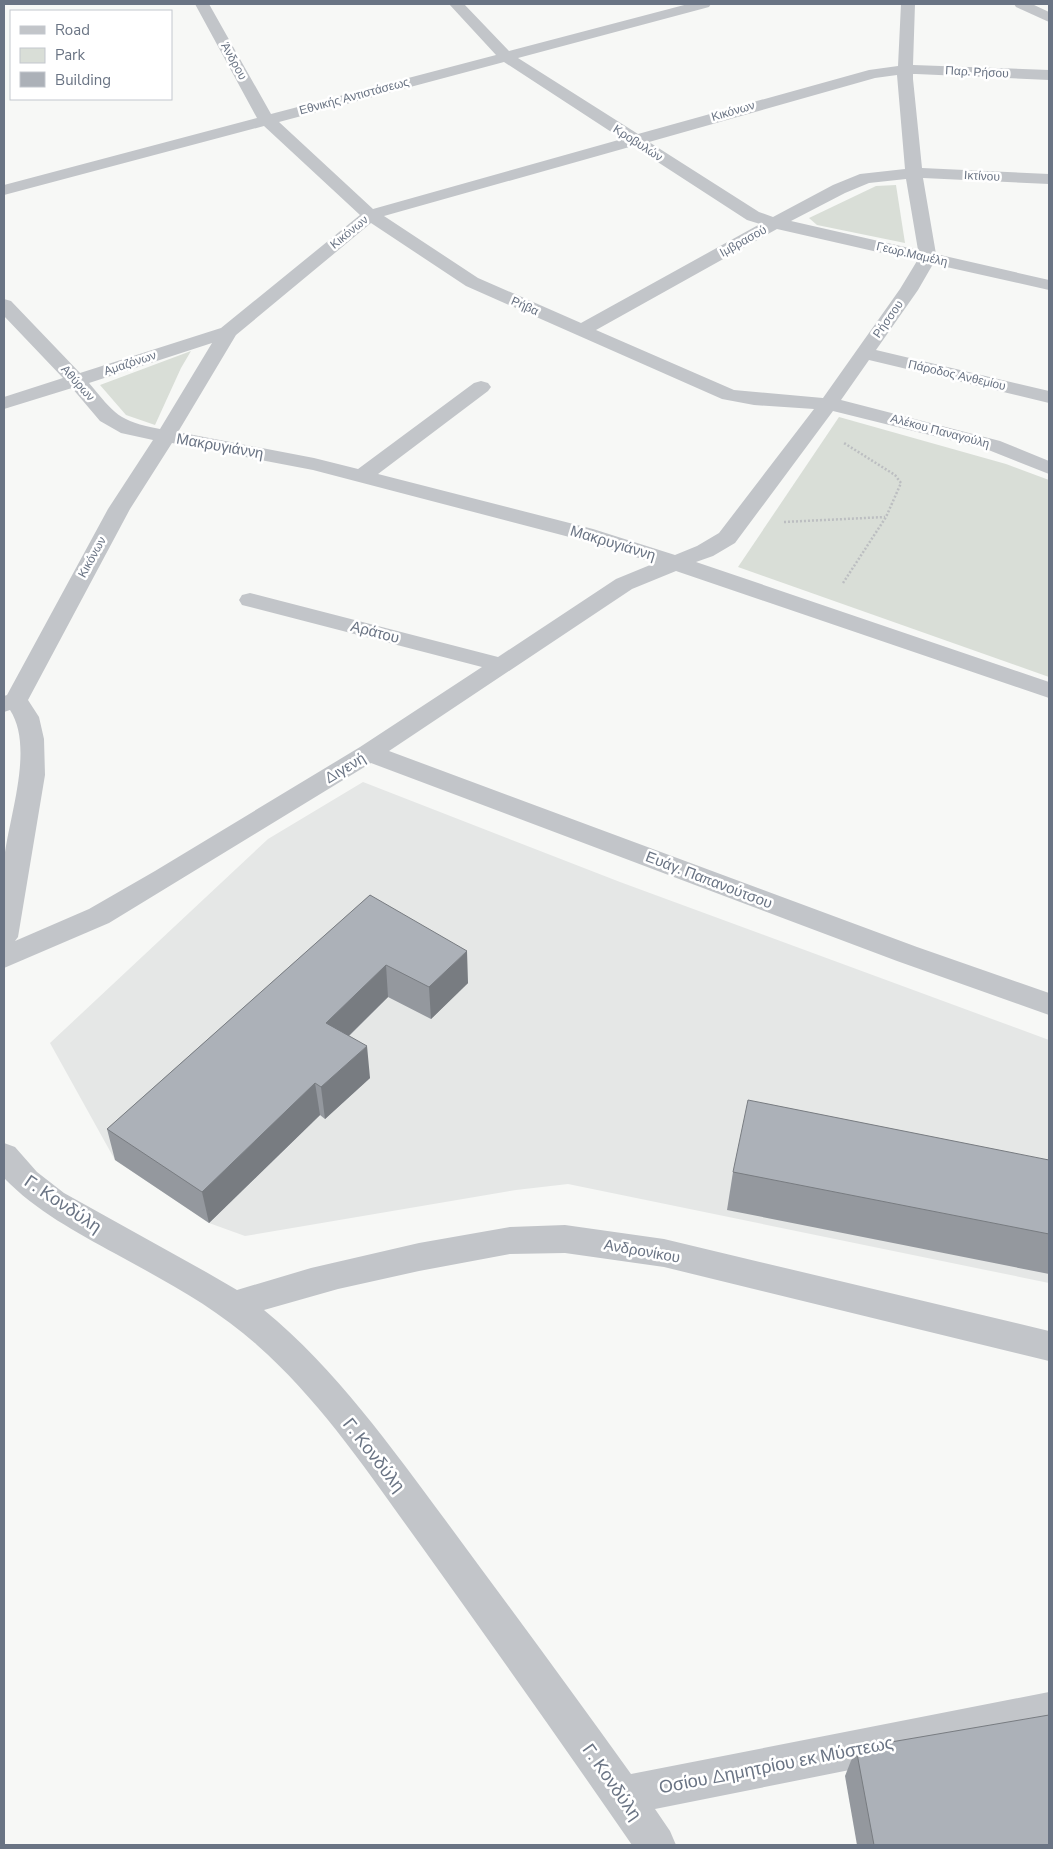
<svg xmlns="http://www.w3.org/2000/svg" width="1053" height="1849" font-family="'Nunito Sans',sans-serif">
<style>
.built{fill:#e5e7e6}
.green{fill:#d9ded7}
.lines{fill:none;stroke-linecap:round;stroke-linejoin:round}
.path{stroke:#bcbec1;stroke-width:2.5;stroke-dasharray:2 2;stroke-linecap:butt}
.minor{fill:#c2c5c9;fill-rule:evenodd}
.wall{fill:#94989e}
.shaded-wall{fill:#787c81}
.building{fill:#acb1b8;stroke:#787c81}
.labels{text-anchor:middle;dominant-baseline:central;stroke-width:5;stroke-linejoin:round;paint-order:stroke}
.far-street-label{font-size:12px;fill:#6a7484;stroke:#fff}
.street-label{font-size:15px;fill:#6a7484;stroke:#fff}
.near-street-label{font-size:18px;fill:#6a7484;stroke:#fff}
</style>
<rect width="100%" height="100%" fill="#f7f8f6"/>
<polygon class="built" points="363,782 620,882 1049,1040 1049,1283 568,1184 516,1190 245,1236 209,1223 115,1160 50,1043 268,839"/>
<g class="green">
<polygon points="896,185 905,243 817,225 809,218 876,186"/>
<polygon points="191,351 181,368 155,425 126,415 100,385"/>
<polygon points="839,417 1006,464 1049,480 1049,677 738,567"/>
</g>
<g class="lines">
<g class="path">
<polyline points="784,522 885,517"/>
<polyline points="843,583 886,517 901,483 895,475 844,443"/>
</g>
<g class="minor">
<path d="M 195,4 L 209,4 L 271,114 L 496,55 L 449,4 L 464,4 L 509,51 L 688,4 L 711,4 L 709,7 L 518,58 L 638,134 L 869,70 L 898,66 L 901,4 L 915,4 L 913,65 L 1049,70 L 1049,80 L 916,74 L 913,74 L 913,79 L 922,168 L 1049,174 L 1049,184 L 923,178 L 936,254 L 1049,280 L 1049,290 L 933,264 L 918,290 L 876,350 L 1049,391 L 1049,403 L 869,360 L 841,400 L 1000,441 L 1049,461 L 1049,474 L 986,449 L 833,411 L 735,543 L 713,556 L 696,562 L 1049,682 L 1049,698 L 676,571 L 632,589 L 389,751 L 917,947 L 1049,993 L 1049,1015 L 897,961 L 371,763 L 109,923 L 4,968 C 4,935 0,893 4,861 C 8,819 35,748 10,710 L 4,712 L 4,696 L 7,695 L 108,509 L 153,440 L 121,433 L 100,421 L 72,388 L 4,409 L 4,397 L 63,378 L 4,316 L 4,299 L 11,301 L 80,373 L 221,328 L 360,215 L 264,126 L 4,195 L 4,185 L 257,118 ZM 504,62 L 622,139 L 373,209 L 279,122 ZM 897,75 L 905,169 L 860,174 L 833,185 L 773,217 L 759,212 L 649,142 L 875,78 ZM 633,146 L 747,220 L 760,224 L 581,323 L 478,278 L 384,216 ZM 906,179 L 918,250 L 791,221 L 845,193 L 869,183 ZM 371,223 L 466,286 L 722,399 L 754,405 L 814,409 L 719,533 L 697,546 L 675,555 L 593,529 L 378,474 L 488,391 L 491,387 L 488,383 L 481,381 L 474,383 L 358,469 L 314,458 L 178,432 L 236,335 ZM 777,229 L 917,261 L 900,289 L 823,398 L 734,390 L 596,330 ZM 212,343 L 160,429 C 118,421 115,414 89,383 ZM 172,443 L 313,470 L 577,539 L 655,563 L 616,579 L 498,657 L 250,593 L 242,595 L 239,600 L 242,605 L 482,667 L 360,747 L 155,871 L 89,909 L 15,941 L 18,937 L 45,775 L 44,739 L 39,717 L 28,700 L 130,509 Z"/>
<polygon points="1014,4 1032,4 1049,12 1049,22 1016,7"/>
<path d="M 4,1143 L 15,1147 L 37,1172 L 64,1193 L 206,1272 L 237,1290 L 311,1268 L 419,1243 L 510,1227 L 565,1225 L 664,1239 L 1049,1331 L 1049,1361 L 664,1267 L 565,1253 L 510,1254 L 419,1271 L 338,1289 L 264,1310 C 336,1369 391,1447 446,1521 C 508,1605 570,1689 631,1774 L 1049,1692 L 1049,1730 L 655,1809 L 670,1831 L 676,1845 L 632,1845 C 563,1745 493,1646 422,1547 C 371,1477 322,1402 257,1345 C 215,1307 165,1281 116,1254 C 76,1232 36,1211 4,1178 Z"/>
</g>
</g>
<g class="wall">
<polygon points="370,895 468,983 431,1019 388,997 349,1036 370,1078 325,1119 320,1115 209,1223 115,1160 107,1129"/>
<polygon points="1049,1160 1049,1274 727,1210 733,1172"/>
<polygon points="856,1748 1049,1845 857,1845 845,1776"/>
</g>
<g class="shaded-wall">
<polygon points="467,951 468,983 431,1019 429,987"/>
<polygon points="386,965 388,997 330,1054 326,1023"/>
<polygon points="367,1046 370,1078 325,1119 321,1087"/>
<polygon points="315,1083 320,1115 209,1223 202,1192"/>
</g>
<g class="building">
<polygon points="370,895 467,951 429,987 386,965 326,1023 367,1046 321,1087 315,1083 202,1192 107,1129"/>
<polygon points="748,1100 1049,1160 1049,1234 733,1172"/>
<polygon points="1049,1715 1049,1845 874,1845 856,1748"/>
</g>
<g class="labels">
<g class="far-street-label">
<text transform="translate(234 61) rotate(61)">Άνδρου</text>
<text transform="translate(977 72) rotate(3)">Παρ. Ρήσου</text>
<text transform="translate(354 96) rotate(-15)">Εθνικής Αντιστάσεως</text>
<text transform="translate(733 111) rotate(-16)">Κικόνων</text>
<text transform="translate(638 143) rotate(33)">Κροβυλών</text>
<text transform="translate(982 176) rotate(3)">Ικτίνου</text>
<text transform="translate(349 232) rotate(-39)">Κικόνων</text>
<text transform="translate(743 241) rotate(-29)">Ιμβρασού</text>
<text transform="translate(912 254) rotate(13)">Γεωρ.Μαμέλη</text>
<text transform="translate(525 306) rotate(24)">Ρήβα</text>
<text transform="translate(888 319) rotate(-55)">Ρήσσου</text>
<text transform="translate(130 363) rotate(-18)">Αμαζόνων</text>
<text transform="translate(957 375) rotate(13)">Πάροδος Ανθεμίου</text>
<text transform="translate(78 383) rotate(48)">Αθύρων</text>
<text transform="translate(940 431) rotate(15)">Αλέκου Παναγούλη</text>
<text transform="translate(92 557) rotate(-61)">Κικόνων</text>
</g>
<g class="street-label">
<text transform="translate(220 446) rotate(10)">Μακρυγιάννη</text>
<text transform="translate(613 543) rotate(17)">Μακρυγιάννη</text>
<text transform="translate(375 632) rotate(15)">Αράτου</text>
<text transform="translate(345 768) rotate(-31)">Διγενή</text>
<text transform="translate(709 880) rotate(21)">Ευάγ. Παπανούτσου</text>
<text transform="translate(642 1251) rotate(10)">Ανδρονίκου</text>
</g>
<g class="near-street-label">
<text transform="translate(63 1204) rotate(34)">Γ. Κονδύλη</text>
<text transform="translate(374 1455) rotate(52)">Γ. Κονδύλη</text>
<text transform="translate(776 1765) rotate(-11)">Οσίου Δημητρίου εκ Μύστεως</text>
<text transform="translate(612 1782) rotate(55)">Γ. Κονδύλη</text>
</g>
</g>
<rect width="1053" height="1849" fill="none" stroke="#6a7484" stroke-width="10"/>
<rect x="10" y="10" width="162" height="90" fill="#ffffff" stroke="#c3c7ce"/>
<rect x="20" y="26" width="25" height="8" fill="#c2c5c9" stroke="#c3c7ce"/>
<text x="55" y="35" font-size="15" fill="#6a7484">Road</text>
<rect x="20" y="48" width="25" height="15" fill="#d9ded7" stroke="#c3c7ce"/>
<text x="55" y="60" font-size="15" fill="#6a7484">Park</text>
<rect x="20" y="72" width="25" height="15" fill="#acb1b8" stroke="#c3c7ce"/>
<text x="55" y="85" font-size="15" fill="#6a7484">Building</text>
</svg>
